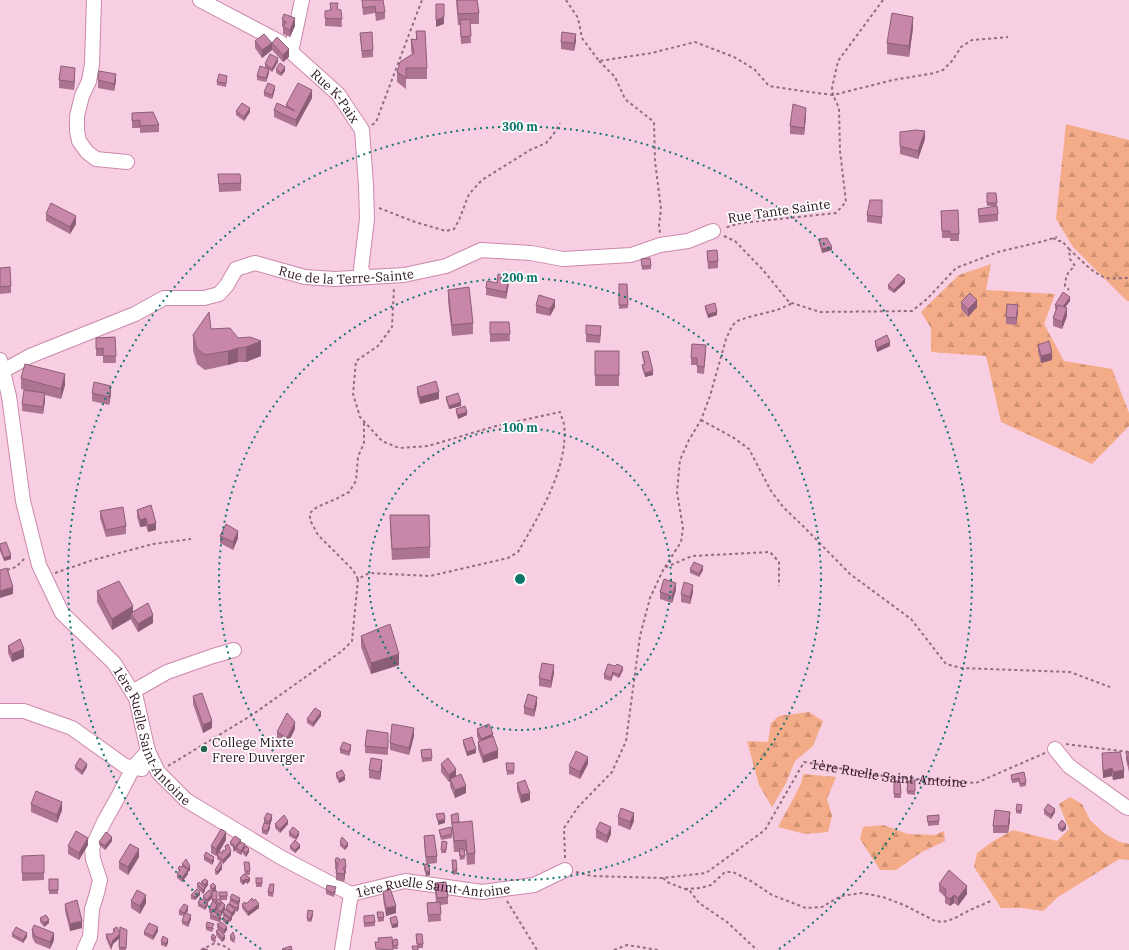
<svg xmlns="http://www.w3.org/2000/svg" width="1129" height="950" font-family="'IBM Plex Serif',serif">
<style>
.forest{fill:url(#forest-firs)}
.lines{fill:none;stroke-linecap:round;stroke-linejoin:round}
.minor-casing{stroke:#cb89ab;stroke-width:16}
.path{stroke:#8f6e7f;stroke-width:2;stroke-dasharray:3 3;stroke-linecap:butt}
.minor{stroke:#fff;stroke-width:14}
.wall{fill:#ac7491}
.shaded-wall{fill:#8c5e76}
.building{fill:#c887a9;stroke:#8c5e76}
.ring{fill:none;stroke:#0f766e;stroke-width:2;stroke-dasharray:2 4}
.poi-dot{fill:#27634e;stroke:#fcfcfc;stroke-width:1.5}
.labels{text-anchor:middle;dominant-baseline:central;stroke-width:3.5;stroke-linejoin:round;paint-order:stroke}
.street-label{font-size:13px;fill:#2a111f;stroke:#fcfcfc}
.poi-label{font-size:13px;fill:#2a111f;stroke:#fcfcfc;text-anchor:start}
.centre{fill:#0f766e;stroke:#fcfcfc;stroke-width:2}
.ring-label{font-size:12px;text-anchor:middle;font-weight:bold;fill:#0f766e;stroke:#fcfcfc;stroke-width:3.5;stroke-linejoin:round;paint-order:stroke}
</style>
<defs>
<pattern id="forest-firs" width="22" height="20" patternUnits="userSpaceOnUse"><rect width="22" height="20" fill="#f4ab87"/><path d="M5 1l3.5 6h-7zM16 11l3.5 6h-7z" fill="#d19274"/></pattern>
</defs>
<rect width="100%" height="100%" fill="#f8cee2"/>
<g class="forest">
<polygon points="1066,124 1129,140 1129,301 1127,301 1073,247 1056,219"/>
<polygon points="991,264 986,290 1055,294 1044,324 1064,361 1112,369 1129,413 1129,426 1092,464 1001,422 986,356 931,352 931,328 921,312 959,275"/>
<polygon points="809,712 823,721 813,746 795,761 786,783 772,807 759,785 747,741 768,742 771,723 779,716"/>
<polygon points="803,774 836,777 827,799 832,816 828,832 805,834 778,827 801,784"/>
<polygon points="1070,797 1082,804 1090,820 1105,834 1120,842 1129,844 1129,860 1119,859 1058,897 1043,911 1022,908 1001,908 974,867 977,853 992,842 1013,830 1057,841 1069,829 1059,804"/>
<polygon points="883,825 908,834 935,835 944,831 945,841 922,852 896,870 880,870 860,839 863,827"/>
</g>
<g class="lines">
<defs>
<g id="minor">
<polyline points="94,0 92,64 89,81 82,96 77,116 77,131 79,141 87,152 96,159 127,162"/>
<path id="s2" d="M 200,0 L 280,42 L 338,94 L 362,130 L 366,185 L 367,219 L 361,269 L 366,277"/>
<polyline points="291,52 302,0"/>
<path id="s3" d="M 0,360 L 9,396 L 23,501 L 39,565 L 62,613 L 114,663 L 136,698 L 148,751 L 158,772 L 186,800 L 282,858 L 351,894 L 405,881 L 482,892 L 534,885 L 565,870"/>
<path id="s4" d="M 3,371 L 30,356 L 135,314 L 164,298 L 204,298 L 219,294 L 227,285 L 236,269 L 255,263 L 305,277 L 335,279 L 404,275 L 446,266 L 481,250 L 531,253 L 563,259 L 631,255 L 660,245 L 688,241 L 713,231"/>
<polyline points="132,692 167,672 213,656 234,650"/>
<polyline points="0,711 24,711 72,728 125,766 142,769"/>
<polyline points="1055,749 1069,766 1126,807 1129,808"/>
<polyline points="84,950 90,937 92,909 97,893 100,880 93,859 92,848 104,822 118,797 133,768 148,751"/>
<polyline points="342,950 351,894"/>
</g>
</defs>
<use href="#minor" class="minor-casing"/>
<g class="path">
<polyline points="566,0 578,18 582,38 599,61 652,53 695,42 734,57 754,69 769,86 802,91 833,95 839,108 840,151 846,202 836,213 741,223 724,228"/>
<polyline points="883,0 838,61 832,88 833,95 893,80 934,73 943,70 952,61 961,47 972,40 1008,37"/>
<polyline points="599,61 615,77 625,99 654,122 655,161 661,209 659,225 660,233"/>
<polyline points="372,125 376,122 422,0"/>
<polyline points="379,208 415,222 446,231 454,229 459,220 469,194 482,180 530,150 546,143 553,135 560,123"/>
<polyline points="724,236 735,241 763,270 789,302 820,312 912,311 927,299 956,268 998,252 1044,241 1057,237"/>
<path d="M 1053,238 L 1058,241 L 1062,241 L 1069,249 L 1070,259 L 1075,266 C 1067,273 1066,275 1065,286 L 1069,290"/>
<path d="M 1069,249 C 1079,258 1094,275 1107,278 C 1114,279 1122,278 1129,278"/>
<polyline points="701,420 734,438 749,449 771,491 784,508 803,526 850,574 911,619 946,664 961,668 1070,672 1110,687"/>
<polyline points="665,567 681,542 683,528 677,492 680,460 689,440 701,420 710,396 726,339 732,326 737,321 749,317 777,310 793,303"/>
<polyline points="7,570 16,567 26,557"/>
<polyline points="55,573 93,560 153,544 191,539"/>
<polyline points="358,579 353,570 318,535 310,520 310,513 317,507 336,499 349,492 356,481 358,457 364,443 364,422"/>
<polyline points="1066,744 1129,752"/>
<path d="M 168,766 L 252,715 L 342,651 L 352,641 L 358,579 L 369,573 L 430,576 L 508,558 L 518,552 C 539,515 569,468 564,424 C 563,420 561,416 560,412 L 496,426 L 428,446 L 399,448 L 382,441 L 360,417 L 353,394 L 356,361 L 378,346 L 392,327 L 394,287"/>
<polyline points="565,858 564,828 578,807 612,772 626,741 640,636 650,598 664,568 692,556 770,552 779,562 779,586"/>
<path id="s1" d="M 576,872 L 592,876 L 663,878 L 706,873 L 765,830 L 804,762 L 889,777 L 976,783 L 1045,753"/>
<polyline points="663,878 667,882 690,891 699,903 727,922 757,950"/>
<polyline points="685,889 700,888 711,885 725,872 733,872 751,881 772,895 806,908 822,907 841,896 862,893 883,897 904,905 935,921 943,922 953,919 970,910 993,900"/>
<polyline points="507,901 537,950"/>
<polyline points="201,950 215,943 224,946 230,950"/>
<polyline points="614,950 627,945 658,950"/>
</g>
<use href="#minor" class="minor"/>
</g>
<g class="wall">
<polygon points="362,0 383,0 385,12 385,19 376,21 375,13 363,15"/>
<polygon points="456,0 477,0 479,13 479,24 470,24 471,43 461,44 460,25 458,25"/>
<polygon points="330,3 338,10 341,10 342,27 325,26 325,11 330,10"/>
<polygon points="282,19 295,26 290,37 283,34 283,27 282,26"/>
<polygon points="913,28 909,57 887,54 887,43"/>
<polygon points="416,31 427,68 427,79 406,79 406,89 397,82 397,72 412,54 411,50 411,39 416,39"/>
<polygon points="360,33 373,50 373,57 362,58"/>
<polygon points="255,41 272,43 289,57 283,62 272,50 262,58 255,48"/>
<polygon points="576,41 574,51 561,49 561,42"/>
<polygon points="278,62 272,72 269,70 269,73 266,82 257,80 257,76 265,68 265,64"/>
<polygon points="276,69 285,71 281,76 276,73"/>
<polygon points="75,76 74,90 59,88 59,80"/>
<polygon points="98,80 116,81 114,91 98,88"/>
<polygon points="227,80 226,87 217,85 217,82"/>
<polygon points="275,89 272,99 264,96 264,92"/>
<polygon points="312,98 296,127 274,117 274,110 286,107 286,105"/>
<polygon points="236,111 250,112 244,121 236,115"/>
<polygon points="132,113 159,125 159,132 140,133 140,128 132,128"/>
<polygon points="806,116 804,135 790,134 790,126"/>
<polygon points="900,132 925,139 918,159 900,154"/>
<polygon points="218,174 241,183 241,191 219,192"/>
<polygon points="987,193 996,193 997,206 987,206"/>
<polygon points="882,200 882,224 867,222 867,215"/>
<polygon points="978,209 998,214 998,221 979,223 978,216"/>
<polygon points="941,211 959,234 959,241 950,241 950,238 942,238"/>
<polygon points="46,214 76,224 70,234 46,221"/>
<polygon points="819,239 832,250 822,253 819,243"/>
<polygon points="707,251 718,261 718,268 708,269"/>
<polygon points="641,259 651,266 651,269 642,270"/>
<polygon points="0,268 11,286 11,293 0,294"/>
<polygon points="497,283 509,283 506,299 486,295 486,288"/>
<polygon points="905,283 894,293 888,289 888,285"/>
<polygon points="619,284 627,284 628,308 619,309"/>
<polygon points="448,290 473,323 473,334 452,336 448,301"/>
<polygon points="1070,301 1065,308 1067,316 1062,329 1053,326 1053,318 1056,309 1055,309 1055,305"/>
<polygon points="961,302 977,307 968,317 961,309"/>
<polygon points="536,305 555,307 550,316 536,313"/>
<polygon points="705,306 717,315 708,318 705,309"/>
<polygon points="1018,312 1016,325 1006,324 1006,317"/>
<polygon points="490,322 509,322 510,341 490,342"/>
<polygon points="211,329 238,338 261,356 246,362 238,362 228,365 205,370 197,364 193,350 193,335"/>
<polygon points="601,333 600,343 586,342 586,334"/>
<polygon points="115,337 116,363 103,363 103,356 96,356 96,338"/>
<polygon points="875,341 890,346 877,352 875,345"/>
<polygon points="1038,345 1052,360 1041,363 1038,352"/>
<rect x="595" y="351" width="24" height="35"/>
<polygon points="642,352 653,375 645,377 642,368 642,365 644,364 642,356"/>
<polygon points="706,352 704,374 697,373 697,365 691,365 691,358"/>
<polygon points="21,378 65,385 61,399 45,395 45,401 43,414 22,411 22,404 29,391 21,389"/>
<polygon points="417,387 439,399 420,404 417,394"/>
<polygon points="92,393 111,394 109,405 92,401"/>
<polygon points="446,397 461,406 449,409 446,400"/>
<polygon points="456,409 467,415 458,419 456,413"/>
<polygon points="137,510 156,530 148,532 146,526 140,527 137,517"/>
<polygon points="100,511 126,526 126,534 106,537 100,518"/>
<polygon points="390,515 430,547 430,558 392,560 390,526"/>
<polygon points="220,536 238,538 233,550 220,543"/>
<polygon points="0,544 11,559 4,561 0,551"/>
<polygon points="690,569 703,570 699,577 690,573"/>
<polygon points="676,590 672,603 660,599 660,592"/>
<polygon points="97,591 133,612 153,623 138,632 131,620 131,619 112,630 97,602"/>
<polygon points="693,592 690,604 681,602 681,594"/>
<polygon points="361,636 399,665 371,674 361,647"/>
<polygon points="8,646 24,657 12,662 8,653"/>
<polygon points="608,664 623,670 619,678 613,675 611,681 604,679 604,675"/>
<polygon points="554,673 551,688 539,686 539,678"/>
<polygon points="193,696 212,728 203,733 193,704"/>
<polygon points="537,704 534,717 524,714 524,707"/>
<polygon points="321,716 313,727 307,723 307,719"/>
<polygon points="295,729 287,745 277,740 277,732"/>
<polygon points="477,729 493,737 498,758 483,763 478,749 478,742 479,742 477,736"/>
<polygon points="414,736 409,755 390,750 390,743"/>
<polygon points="463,740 476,753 467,756 463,744"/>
<polygon points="365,746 388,748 388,755 365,753"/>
<polygon points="340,749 351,749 349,756 340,753"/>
<polygon points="431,749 432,761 422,762 421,750"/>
<polygon points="1126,752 1129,752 1129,772 1126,760"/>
<polygon points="1102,753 1124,778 1113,780 1112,776 1103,778"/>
<polygon points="506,763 514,771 514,774 507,775"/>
<polygon points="441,764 456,776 466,793 455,798 450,786 450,782 449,782 441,772"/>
<polygon points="588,764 580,779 569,774 569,766"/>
<polygon points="75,766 87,767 82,775 75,769"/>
<polygon points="382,767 380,780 369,778 369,770"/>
<polygon points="1024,772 1026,782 1026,786 1020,787 1019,782 1012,783 1011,775"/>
<polygon points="336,773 345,780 339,783 336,777"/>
<polygon points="894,781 900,781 901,798 894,798"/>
<polygon points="908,781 915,781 915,795 907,794"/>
<polygon points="517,783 530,800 521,803 517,790"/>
<polygon points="31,804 62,810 57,823 31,812"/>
<polygon points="1022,809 1021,814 1016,813 1016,810"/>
<polygon points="1044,810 1055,812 1051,819 1044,814"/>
<polygon points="451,815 459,822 475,853 475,864 467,865 466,851 464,851 465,859 460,860 459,852 454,852 452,827 451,818"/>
<polygon points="939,815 939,825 928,826 927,816"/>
<polygon points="618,817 634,821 630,830 618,825"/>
<polygon points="264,819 272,819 270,825 270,828 267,835 262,833 262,830 264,823"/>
<polygon points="1010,820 1008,833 993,833 993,826"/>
<polygon points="275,824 288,824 280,833 275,828"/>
<polygon points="1058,825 1066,829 1062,832 1058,829"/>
<polygon points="439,830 452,834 452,838 441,840"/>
<polygon points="596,830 611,834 607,843 596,838"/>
<polygon points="289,832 299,835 296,840 289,836"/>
<polygon points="424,836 437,856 437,863 428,864 430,875 426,876 424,869 424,865 426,864 424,843"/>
<polygon points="226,840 220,851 222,854 225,850 225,846 231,855 223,864 217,859 217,855 218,853 216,856 211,853 211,846"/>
<polygon points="112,841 105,850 99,845 99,842"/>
<polygon points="442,841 447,842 446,853 441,853"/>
<polygon points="230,842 241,842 245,848 249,852 246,857 243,854 243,851 241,855 236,852 236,849 234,852 233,850 233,847 230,845"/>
<polygon points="340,842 348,846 345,850 340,846"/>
<polygon points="88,845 79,860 68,854 68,846"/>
<polygon points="290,846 300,848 295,853 290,849"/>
<polygon points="204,856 214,861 212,865 204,860"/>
<polygon points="139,857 128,875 119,869 119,862"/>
<polygon points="452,860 457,870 457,874 453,875"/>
<polygon points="340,861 346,867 346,874 345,874 344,882 336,880 336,870 335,869 335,862"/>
<polygon points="244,862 249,862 250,875 245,875 250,881 247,884 246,882 243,885 240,882 240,878 245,875"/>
<polygon points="22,864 44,873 44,880 22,881"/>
<polygon points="182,864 190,870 188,872 188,874 182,882 177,878 177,874 179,872 178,868 182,867"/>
<polygon points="222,869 217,875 215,874 215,870"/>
<rect x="256" y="878" width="6" height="9"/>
<rect x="49" y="879" width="9" height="15"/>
<polygon points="201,882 208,885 205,889 205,891 203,894 197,888 197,884 201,884"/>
<polygon points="435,883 448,897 448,904 440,905 441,921 428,922 427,903 436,902 435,890"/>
<polygon points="939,884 967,894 958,906 954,903 950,906 945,903 945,897 939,891"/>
<polygon points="210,886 216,890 215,891 217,891 217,901 219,899 219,892 227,892 227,900 220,900 225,909 225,910 226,910 226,908 229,905 230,902 230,898 240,901 239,905 239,908 237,912 235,911 235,913 232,916 232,919 230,922 229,921 229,922 227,925 223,922 223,918 224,917 223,916 223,913 221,916 221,920 219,922 210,919 210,915 211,913 209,913 209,909 212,902 212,898 208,902 208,905 205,910 198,906 198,903 204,900 203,899 203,896 212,894 212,892 210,890"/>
<polygon points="274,888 273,897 268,896 268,892"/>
<polygon points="326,890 336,891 334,897 326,894"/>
<polygon points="383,892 396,913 386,916 383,899"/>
<polygon points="191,895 200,895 195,900 191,899"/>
<polygon points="131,901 146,903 140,914 131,908"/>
<polygon points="253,901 259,908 248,916 242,908 242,904 246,904"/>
<polygon points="65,904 82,928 70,931 65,911"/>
<polygon points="188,910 187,913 191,919 188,927 182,924 182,921 184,916 179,915 179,911"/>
<polygon points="377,912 384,917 384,921 378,922"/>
<polygon points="313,915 311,922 307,921 307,918"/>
<polygon points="364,916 375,922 375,926 364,927"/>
<polygon points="40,918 49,923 44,927 40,922"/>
<polygon points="390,918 398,927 392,928 390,921"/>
<polygon points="217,924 227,930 224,934 221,932 225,939 222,942 216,935 216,931 218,929 217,928"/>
<polygon points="206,927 214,928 212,932 206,930"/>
<polygon points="113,929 127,938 126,950 119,950 119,938 113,944 111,950 106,938 106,934 112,934 113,933"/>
<polygon points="32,930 54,940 50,949 35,943 32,937"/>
<polygon points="158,931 153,940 144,935 144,932"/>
<polygon points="12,934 27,937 23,943 12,937"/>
<polygon points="213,934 216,941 215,943 211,940 211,937"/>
<polygon points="416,934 423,944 423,948 418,948 417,946"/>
<polygon points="230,936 235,941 234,943 230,940"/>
<polygon points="397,939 398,949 393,949 393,940"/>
<polygon points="161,941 168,943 166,947 161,945"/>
</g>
<g class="shaded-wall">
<polygon points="444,17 444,24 436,27 436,20"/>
<polygon points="913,17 913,28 909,57 909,46"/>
<polygon points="295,18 295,26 290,37 290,30"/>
<polygon points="576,34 576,41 574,51 574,43"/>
<polygon points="272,43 272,50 262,58 262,50"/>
<polygon points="289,49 289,57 283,62 283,55"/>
<polygon points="278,58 278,62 272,72 272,69"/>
<polygon points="285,67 285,71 281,76 281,73"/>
<polygon points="75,68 75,76 74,90 74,82"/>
<polygon points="269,69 269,73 266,82 266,78"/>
<polygon points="116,74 116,81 114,91 114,84"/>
<polygon points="275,86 275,89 272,99 272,95"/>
<polygon points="312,90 312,98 296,127 296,120"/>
<polygon points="250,108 250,112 244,121 244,117"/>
<polygon points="806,108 806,116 804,135 804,128"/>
<polygon points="925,131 925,139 918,159 918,151"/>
<polygon points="76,216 76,224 70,234 70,227"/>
<polygon points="832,247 832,250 822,253 822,249"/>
<polygon points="509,276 509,283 506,299 506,292"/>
<polygon points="905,279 905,283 894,293 894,290"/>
<polygon points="1070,297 1070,301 1062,311 1062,308"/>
<polygon points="555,300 555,307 550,316 550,309"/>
<polygon points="977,300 977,307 968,317 968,309"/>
<polygon points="1018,305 1018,312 1016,325 1016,318"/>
<polygon points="1067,308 1067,316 1062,329 1062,322"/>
<polygon points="717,312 717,315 708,318 708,314"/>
<polygon points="261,341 261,356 246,362 246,347"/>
<polygon points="890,342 890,346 877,352 877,348"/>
<polygon points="238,348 238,362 228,365 228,351"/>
<polygon points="1052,353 1052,360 1041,363 1041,356"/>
<polygon points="653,371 653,375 645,377 645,373"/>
<polygon points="65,374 65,385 61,399 61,389"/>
<polygon points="111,386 111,394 109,405 109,397"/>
<polygon points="439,392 439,399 420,404 420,397"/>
<polygon points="45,393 45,401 43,414 43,407"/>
<polygon points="461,402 461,406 449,409 449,406"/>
<polygon points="467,412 467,415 458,419 458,415"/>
<polygon points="146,518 146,526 140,527 140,520"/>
<polygon points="156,523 156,530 148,532 148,525"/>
<polygon points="238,531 238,538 233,550 233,542"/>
<polygon points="11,555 11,559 4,561 4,558"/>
<polygon points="703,566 703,570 699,577 699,574"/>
<polygon points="676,583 676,590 672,603 672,596"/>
<polygon points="693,585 693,592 690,604 690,597"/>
<polygon points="13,587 13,594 0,598 0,591"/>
<polygon points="133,606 133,616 131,613 131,619 112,630 112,619"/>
<polygon points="153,615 153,623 138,632 138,624"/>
<polygon points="24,649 24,657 12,662 12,654"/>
<polygon points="399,654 399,665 371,674 371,663"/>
<polygon points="554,665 554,673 551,688 551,681"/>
<polygon points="623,667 623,670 619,678 619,675"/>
<polygon points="613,672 613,675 611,681 611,678"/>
<polygon points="537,697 537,704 534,717 534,710"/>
<polygon points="321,712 321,716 313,727 313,723"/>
<polygon points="212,721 212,728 203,733 203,725"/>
<polygon points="295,722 295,729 287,745 287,738"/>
<polygon points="414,728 414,736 409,755 409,748"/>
<polygon points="493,734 493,741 481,746 481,739"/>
<polygon points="351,745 351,749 349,756 349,752"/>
<polygon points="476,749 476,753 467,756 467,752"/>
<polygon points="498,750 498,758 483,763 483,756"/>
<polygon points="588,757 588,764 580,779 580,772"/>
<polygon points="382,760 382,767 380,780 380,772"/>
<polygon points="87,764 87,767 82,775 82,771"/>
<polygon points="1112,768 1112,776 1103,778 1103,771"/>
<polygon points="456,769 456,776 450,779 450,781 449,782 449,775"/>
<polygon points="1124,770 1124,778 1113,780 1113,772"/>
<polygon points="345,776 345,780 339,783 339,779"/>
<polygon points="466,786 466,793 455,798 455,790"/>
<polygon points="530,793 530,800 521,803 521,795"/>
<polygon points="62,802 62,810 57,823 57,815"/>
<polygon points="1055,809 1055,812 1051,819 1051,815"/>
<polygon points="1010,812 1010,820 1008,833 1008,826"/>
<polygon points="634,813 634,821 630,830 630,822"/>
<polygon points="272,815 272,819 270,825 270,828 267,835 269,822"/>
<polygon points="445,819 445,823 438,825 438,821"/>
<polygon points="288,821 288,824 280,833 280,829"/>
<polygon points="1066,825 1066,829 1062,832 1062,829"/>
<polygon points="611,827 611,834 607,843 607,836"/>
<polygon points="226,832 226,840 216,856 216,849"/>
<polygon points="299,832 299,835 296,840 296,837"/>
<polygon points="112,837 112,841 105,850 105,846"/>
<polygon points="88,838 88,845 79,860 79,853"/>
<polygon points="241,840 241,844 234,852 234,848"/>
<polygon points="348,843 348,846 345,850 345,847"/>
<polygon points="245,844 245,848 241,855 241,851"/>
<polygon points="300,845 300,848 295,853 295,850"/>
<polygon points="139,849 139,857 128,875 128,867"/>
<polygon points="249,849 249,852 246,857 246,853"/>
<polygon points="231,851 231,855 223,864 223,860"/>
<polygon points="214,857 214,861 212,865 212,861"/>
<polygon points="222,865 222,869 217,875 217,872"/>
<polygon points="190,866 190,870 188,872 188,868"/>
<polygon points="188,870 188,874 182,882 182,878"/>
<polygon points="345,870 345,877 344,882 344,874"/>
<polygon points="430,871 430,875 426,876 426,872"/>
<polygon points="250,878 250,881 247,884 247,880"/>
<polygon points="246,879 246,882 243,885 243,881"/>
<polygon points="208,881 208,885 205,889 205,885"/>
<polygon points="216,886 216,890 213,893 213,889"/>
<polygon points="967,886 967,894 958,906 958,898"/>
<polygon points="205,888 205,891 203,894 203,890"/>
<polygon points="200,892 200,895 195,900 195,897"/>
<polygon points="212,894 212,898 208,902 208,905 205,910 205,907 207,903 207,900"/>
<polygon points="146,895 146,903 140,914 140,906"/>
<polygon points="954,895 954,903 950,906 950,899"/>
<polygon points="240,898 240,901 238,905 239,905 239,908 237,912 237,908 238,905 238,902"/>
<polygon points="259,904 259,908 248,916 248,912"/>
<polygon points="217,905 217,908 214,914 214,910"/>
<polygon points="225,905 225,909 221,916 221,912"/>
<polygon points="188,906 188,910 185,916 185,913"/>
<polygon points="396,906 396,913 386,916 386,908"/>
<polygon points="235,909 235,913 232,917 232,913"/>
<polygon points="313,911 313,915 311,922 311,919"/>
<polygon points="191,915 191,919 188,927 188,923"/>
<polygon points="232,915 232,919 230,922 230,918"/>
<polygon points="221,916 221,920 219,922 219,918"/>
<polygon points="229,919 229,922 227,925 227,921"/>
<polygon points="49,920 49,923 44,927 44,923"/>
<polygon points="82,921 82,928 70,931 70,924"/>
<polygon points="398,923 398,927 392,928 392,925"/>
<polygon points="158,927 158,931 153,940 153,936"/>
<polygon points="227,927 227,930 224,934 224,930"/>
<polygon points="27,933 27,937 23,943 23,940"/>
<polygon points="54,933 54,940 50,949 50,942"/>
<polygon points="120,934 120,938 113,944 111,950 111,946 113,940"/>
<polygon points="225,936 225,939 222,942 222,938"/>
<polygon points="168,939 168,943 166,947 166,944"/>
</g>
<g class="building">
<polygon points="362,0 383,0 385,12 376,13 375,6 363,8"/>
<polygon points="457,0 477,0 479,13 458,14"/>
<polygon points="330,3 338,3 337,9 341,10 342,19 325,18 325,11 331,10"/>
<polygon points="436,4 444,4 444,17 436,20"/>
<polygon points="892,13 913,17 909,46 887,43"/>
<polygon points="284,14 295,18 290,30 283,27 286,22 282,19"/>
<polygon points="470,19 471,36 461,37 460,20"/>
<polygon points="416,31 425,31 427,68 406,68 406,78 397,72 400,62 414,53 411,39 417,40"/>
<polygon points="372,32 373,50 362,51 360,33"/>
<polygon points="562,32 576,34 574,43 561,42"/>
<polygon points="264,34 272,43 277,37 289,49 283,55 272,43 262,50 255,41"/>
<polygon points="270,54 278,58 272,69 265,64"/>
<polygon points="280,63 285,67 281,73 276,69"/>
<polygon points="61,66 75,68 74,82 59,80"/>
<polygon points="260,66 269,69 266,78 257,76"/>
<polygon points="99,71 116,74 114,84 98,80"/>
<polygon points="219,74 227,76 226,83 217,82"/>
<polygon points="268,83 275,86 272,95 264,92"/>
<polygon points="298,83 312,90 296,120 274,110 277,103 295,111 286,105"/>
<polygon points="242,103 250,108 244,117 236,111"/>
<polygon points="793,104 806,108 804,128 790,126"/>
<polygon points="153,112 159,125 140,126 140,120 132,121 132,113"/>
<polygon points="916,130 925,131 918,151 900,146 900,132"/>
<polygon points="218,174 240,174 241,183 219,184"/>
<polygon points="987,193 996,193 997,203 987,203"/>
<polygon points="870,200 882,200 882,217 867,215"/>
<polygon points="51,203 76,216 70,227 46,214"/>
<polygon points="997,206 998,214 979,216 978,209"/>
<polygon points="958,210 959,234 950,234 950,231 942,231 941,211"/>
<polygon points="827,238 832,247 822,249 819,239"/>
<polygon points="717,250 718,261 708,262 707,251"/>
<polygon points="650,258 651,266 642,266 641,259"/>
<polygon points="10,267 11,286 0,287 0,268"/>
<polygon points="498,274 509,276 506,292 486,288 487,281 497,283"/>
<polygon points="898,274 905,279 894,290 888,285"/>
<polygon points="619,284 627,284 628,305 619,305"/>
<polygon points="469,287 473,323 452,325 448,290"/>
<polygon points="1063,292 1070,297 1063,307 1058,305 1058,306 1055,305"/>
<polygon points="970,293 977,300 968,309 961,302"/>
<polygon points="539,295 555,300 550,309 536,305"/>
<polygon points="715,303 717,312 708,314 705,306"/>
<polygon points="1007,304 1018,305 1016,318 1006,317"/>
<polygon points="1058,305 1067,308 1062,322 1053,318"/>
<polygon points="209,312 211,329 230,328 238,338 250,337 261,341 246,347 238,348 228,351 205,355 197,349 193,335"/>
<polygon points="490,322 509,322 510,334 490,334"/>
<polygon points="586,325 601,326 600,336 586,334"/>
<polygon points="887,335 890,342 877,348 875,341"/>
<polygon points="115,337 116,356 103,356 103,348 96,349 96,338"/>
<polygon points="1049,341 1052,353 1041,356 1038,345"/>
<polygon points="692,344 706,345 704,367 697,366 697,358 691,358"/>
<rect x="595" y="351" width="24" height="24"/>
<polygon points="648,351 653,371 645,373 642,365 645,364 642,352"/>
<polygon points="25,364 65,374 61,389 21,378"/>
<polygon points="436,381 439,392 420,397 417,387"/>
<polygon points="94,382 111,386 109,397 92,393"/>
<polygon points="24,390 45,393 43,407 22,404"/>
<polygon points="458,393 461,402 449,406 446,397"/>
<polygon points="465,406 467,412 458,415 456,409"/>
<polygon points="151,505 156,523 148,525 146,518 140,520 137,510"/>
<polygon points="123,507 126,526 106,530 100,511"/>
<polygon points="390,515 429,515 430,547 392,549"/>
<polygon points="226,524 238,531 233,542 220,536"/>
<polygon points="6,542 11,555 4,558 0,547 0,544"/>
<polygon points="694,562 703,566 699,574 690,569"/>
<polygon points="7,568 13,587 0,591 0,570"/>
<polygon points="664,579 676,583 672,596 660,592"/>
<polygon points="119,581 133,606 112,619 97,591"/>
<polygon points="684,582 693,585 690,597 681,594"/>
<polygon points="148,603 153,615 138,624 131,613"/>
<polygon points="390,624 399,654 371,663 361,636"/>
<polygon points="20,639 24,649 12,654 8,646"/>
<polygon points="542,663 554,665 551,681 539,678"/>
<polygon points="608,664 615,666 617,664 623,667 619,675 613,672 611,678 604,675"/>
<polygon points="202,693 212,721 203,725 193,696"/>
<polygon points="528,694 537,697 534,710 524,707"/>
<polygon points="315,708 321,712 313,723 307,719"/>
<polygon points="287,713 295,722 287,738 277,732"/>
<polygon points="392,724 414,728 409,748 390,743"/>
<polygon points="489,724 493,734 481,739 477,729"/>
<polygon points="367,730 388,733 388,748 365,746"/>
<polygon points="493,736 498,750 483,756 478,742"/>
<polygon points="472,737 476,749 467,752 463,740"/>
<polygon points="343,742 351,745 349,752 340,749"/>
<polygon points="431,749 432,758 422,758 421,750"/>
<polygon points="576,751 588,757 580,772 569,766"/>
<polygon points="1120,752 1124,770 1113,772 1112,768 1103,771 1102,753"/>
<polygon points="1126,752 1129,752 1129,765"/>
<polygon points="80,758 87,764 82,771 75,766"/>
<polygon points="371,758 382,760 380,772 369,770"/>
<polygon points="448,758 456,769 449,775 441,764"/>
<polygon points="506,763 514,763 514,771 507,771"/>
<polygon points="342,770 345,776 339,779 336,773"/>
<polygon points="1024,772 1026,782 1020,784 1019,778 1012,780 1011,775"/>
<polygon points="461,774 466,786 455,790 450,779"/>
<polygon points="525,780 530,793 521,795 517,783"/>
<polygon points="894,781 900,781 901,794 894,794"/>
<polygon points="908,781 915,781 915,791 907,791"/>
<polygon points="36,791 62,802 57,815 31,804"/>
<polygon points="1017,804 1022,805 1021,811 1016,810"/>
<polygon points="1048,804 1055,809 1051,815 1044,810"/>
<polygon points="621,808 634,813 630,822 618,817"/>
<polygon points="995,810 1010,812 1008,826 993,826"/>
<polygon points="267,813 272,815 269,822 264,819"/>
<polygon points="444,813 445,819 438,821 436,814"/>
<polygon points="458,813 459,822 452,823 451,815"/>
<polygon points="284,815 288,821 280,829 275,824"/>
<polygon points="939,815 939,821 928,822 927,816"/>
<polygon points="1062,820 1066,825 1062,829 1058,825"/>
<polygon points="472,821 475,853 467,854 466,840 454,841 452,823"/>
<polygon points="600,822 611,827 607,836 596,830"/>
<polygon points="264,823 270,824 267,831 262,830"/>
<polygon points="293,827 299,832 296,837 289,832"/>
<polygon points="451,827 452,834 441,837 439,830"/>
<polygon points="221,829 226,832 216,849 211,846"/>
<polygon points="76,831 88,838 79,853 68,846"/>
<polygon points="106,832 112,837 105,846 99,842"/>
<polygon points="434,835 437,856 426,857 424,836"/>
<polygon points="235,836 241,840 234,848 233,847 234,845 230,842"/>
<polygon points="342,837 348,843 345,847 340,842"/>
<polygon points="295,840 300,845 295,850 290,846"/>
<polygon points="442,841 447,842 446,850 441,850"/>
<polygon points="240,842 245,844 241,851 236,848"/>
<polygon points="130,844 139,849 128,867 119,862"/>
<polygon points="228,844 231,851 223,860 217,855 220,851 222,854 223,850 225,851 226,849 225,846"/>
<polygon points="246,846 249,849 246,853 243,850"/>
<polygon points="459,849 464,849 465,856 460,856"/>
<polygon points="206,852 214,857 212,861 204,856"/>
<polygon points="44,855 44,873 22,873 22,856"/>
<polygon points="336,858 339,858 340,861 342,859 345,859 346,867 344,867 343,869 345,870 344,874 336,873 338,863 335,862"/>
<polygon points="186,859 190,866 188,868 182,864"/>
<polygon points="452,860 456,860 457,870 453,871"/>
<polygon points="220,862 222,865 217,872 215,870"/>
<polygon points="244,862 249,862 250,871 245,871"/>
<polygon points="428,864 430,871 426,872 424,865"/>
<polygon points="180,866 182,867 183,866 188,870 182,878 177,874 180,870 178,868"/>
<polygon points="949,870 967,886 958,898 954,895 950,899 945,896 946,890 939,884"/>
<polygon points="244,874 250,878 247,880 246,879 243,881 240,878"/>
<rect x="256" y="878" width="6" height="5"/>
<rect x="49" y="879" width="9" height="11"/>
<polygon points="205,879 208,881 205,885 201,882"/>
<polygon points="199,882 205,888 203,890 197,884"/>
<polygon points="446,882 448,897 437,898 435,883"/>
<polygon points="213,883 216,886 213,889 210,886"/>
<polygon points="270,884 274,884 273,893 268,892"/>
<polygon points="327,885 336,887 334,893 326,890"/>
<polygon points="390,888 396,906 386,908 383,892"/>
<polygon points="197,889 200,892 195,897 191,895"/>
<polygon points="137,890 146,895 140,906 131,901"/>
<polygon points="209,890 212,894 212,891 217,891 217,899 212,900 212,894 207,900 203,896"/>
<rect x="219" y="892" width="8" height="4"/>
<polygon points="232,894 240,898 238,902 230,898"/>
<polygon points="252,898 253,901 255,899 259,904 248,912 242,904 245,902 246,904"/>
<polygon points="200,899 208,901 205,907 198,903"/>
<polygon points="219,899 222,902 219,904 216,901"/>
<polygon points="77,900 82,921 70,924 65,904"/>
<polygon points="231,900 239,905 237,908 229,904"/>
<polygon points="213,901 217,905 214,910 209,909"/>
<polygon points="222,902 225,905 221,912 217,909"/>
<polygon points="440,902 441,914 428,915 427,903"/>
<polygon points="184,904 188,906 185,913 191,915 188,923 182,921 185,913 179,911"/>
<polygon points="228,904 235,909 232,913 226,908"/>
<polygon points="225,909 232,915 230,918 223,912"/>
<polygon points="308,910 313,911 311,919 307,918"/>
<polygon points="213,911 221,916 219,918 210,915"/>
<polygon points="377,912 383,912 384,917 378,918"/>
<polygon points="46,915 49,920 44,923 40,918"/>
<polygon points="225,915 229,919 227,921 223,918"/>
<polygon points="374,915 375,922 364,923 364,916"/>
<polygon points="396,916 398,923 392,925 390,918"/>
<polygon points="207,922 214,924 212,928 206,927"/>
<polygon points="221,922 227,927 224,930 217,924"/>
<polygon points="149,923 158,927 153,936 144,932"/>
<polygon points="34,925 54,933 50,942 35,936 32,930"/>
<polygon points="16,927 27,933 23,940 12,934"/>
<polygon points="117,927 120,934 113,940 111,946 106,934 112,934 115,931 113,929"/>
<polygon points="120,927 127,930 126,948 119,947"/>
<polygon points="219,929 225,936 222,938 216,931"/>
<polygon points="233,932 235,938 234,940 230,936"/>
<polygon points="213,934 216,937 215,939 211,937"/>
<polygon points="416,934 422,934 423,944 417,944"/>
<polygon points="163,936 168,939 166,944 161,941"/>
<polygon points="392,937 393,950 376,949 375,942 379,942 378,938"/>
<polygon points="397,939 398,945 393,946 393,940"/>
<polygon points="291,946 292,950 283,950 282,949"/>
<polygon points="412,946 418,946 418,950 413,950"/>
<polygon points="203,948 208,950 202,950"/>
</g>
<g class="ring">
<circle cx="520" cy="579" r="151"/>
<circle cx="520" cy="579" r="301"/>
<path d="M261 949A452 452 0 1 1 779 949"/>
</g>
<circle class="poi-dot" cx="204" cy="749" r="4"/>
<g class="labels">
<g class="street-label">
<text stroke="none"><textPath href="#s2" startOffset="168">Rue K-Paix</textPath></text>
<text transform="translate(779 211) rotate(-8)">Rue Tante Sainte</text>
<text stroke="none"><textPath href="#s4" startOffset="376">Rue de la Terre-Sainte</textPath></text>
<text stroke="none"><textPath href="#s3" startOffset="418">1ère Ruelle Saint-Antoine</textPath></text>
<text stroke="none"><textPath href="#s1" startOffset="368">1ère Ruelle Saint-Antoine</textPath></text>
<text stroke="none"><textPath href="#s3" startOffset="766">1ère Ruelle Saint-Antoine</textPath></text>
</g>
<g class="poi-label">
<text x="212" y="742">College Mixte<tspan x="212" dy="15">Frere Duverger</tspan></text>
</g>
</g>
<circle cx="520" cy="579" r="6" class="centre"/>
<g class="ring-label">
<text x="520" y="131">300 m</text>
<text x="520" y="282">200 m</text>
<text x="520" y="432">100 m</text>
</g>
</svg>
